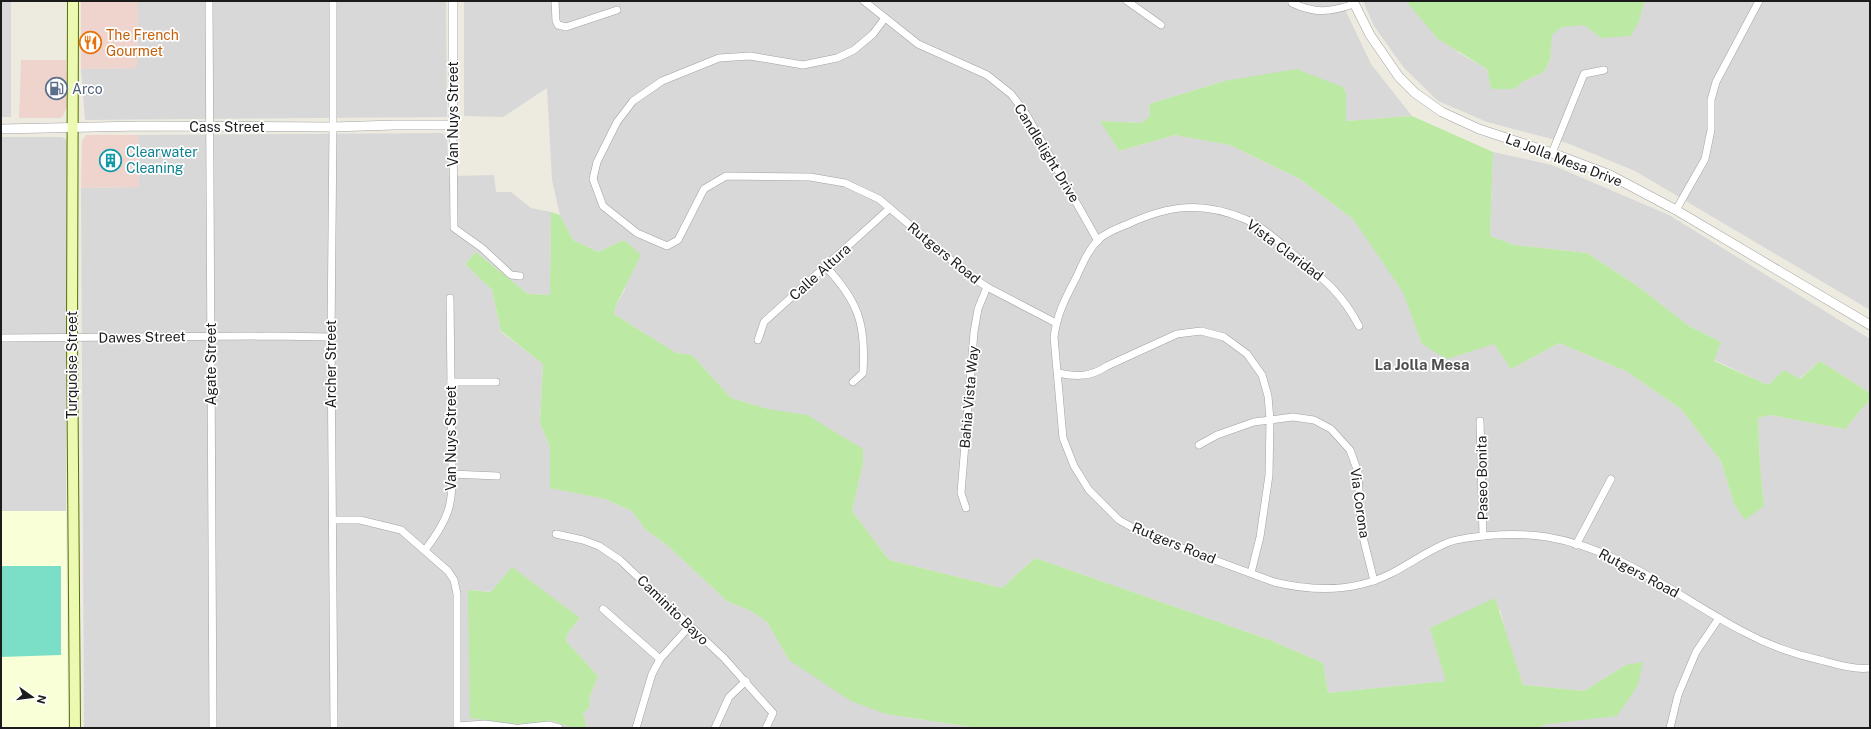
<svg xmlns="http://www.w3.org/2000/svg" width="1871" height="729" font-family="'Public Sans',sans-serif">
<style>
.residential{fill:#d9d8d8}
.commercial{fill:#efd4ce}
.education{fill:#f9ffd7}
.grass{fill:#bce9a4}
.pitch{fill:#7bdfc7}
.lines{fill:none;stroke-linecap:round;stroke-linejoin:round}
.minor-casing{stroke:#a2a2a2;stroke-width:8}
.tertiary-casing{stroke:#a2a2a2;stroke-width:10}
.secondary-casing{stroke:#557103;stroke-width:12}
.minor{stroke:#fff;stroke-width:7}
.tertiary{stroke:#fff;stroke-width:9}
.secondary{stroke:#ecfab1;stroke-width:10}
.labels{text-anchor:middle;dominant-baseline:central;stroke-width:3.5;stroke-linejoin:round;paint-order:stroke}
.food-label{font-size:14px;fill:#c56008;stroke:#fff;text-anchor:start}
.service-label{font-size:14px;fill:#4e5e75;stroke:#fff;text-anchor:start}
.street-label{font-size:14px;fill:#1b1b1b;stroke:#fff}
.culture-label{font-size:14px;fill:#0d838f;stroke:#fff;text-anchor:start}
.neighbourhood-label{font-size:15px;font-weight:bold;fill:#4e4e4e;stroke:#fff}
</style>
<rect width="100%" height="100%" fill="#edebe0"/>
<g class="residential">
<rect x="1" y="1" width="10" height="116"/>
<polygon points="138,1 446,1 447,117 85,120 81,69 137,68"/>
<polygon points="464,1 1341,1 1371,64 1412,116 1346,121 1346,93 1343,87 1225,81 1149,104 1150,116 1141,123 1101,121 1119,151 1175,135 1230,145 1300,179 1353,219 1404,292 1422,344 1494,344 1511,369 1559,343 1626,371 1681,409 1721,461 1734,504 1764,506 1760,465 1758,418 1770,415 1845,429 1870,399 1870,728 1536,728 1547,724 1626,665 1584,691 1523,685 1506,634 1500,609 1446,681 1328,693 1323,663 1270,640 1035,558 1002,588 889,560 852,511 863,464 768,409 731,398 692,355 676,353 614,314 616,305 625,289 624,240 598,252 573,240 560,215 552,180 547,88 503,117 464,116"/>
<polygon points="1363,1 1406,1 1459,53 1487,69 1491,89 1514,89 1524,81 1544,72 1550,59 1551,34 1562,27 1584,24 1601,38 1639,21 1645,1 1870,1 1870,310 1635,171 1567,143 1487,122 1438,101 1404,68 1374,26"/>
<polygon points="442,133 447,138 449,176 494,175 496,192 511,192 531,208 551,212 550,295 528,294 476,252 465,264 492,290 501,332 543,364 540,423 550,447 550,488 605,499 632,511 645,529 667,545 727,601 753,612 767,622 789,660 886,714 977,728 587,728 583,713 589,708 590,696 598,676 566,641 567,634 580,618 549,596 469,590 517,724 553,721 573,728 84,728 81,188 139,187 138,135"/>
<polygon points="1,137 61,137 64,138 67,141 66,511 1,511"/>
<polygon points="1493,152 1552,165 1669,215 1870,339 1870,393 1820,361 1799,379 1784,370 1768,385 1714,360 1721,342 1689,326 1636,285 1587,253 1514,245 1490,236"/>
</g>
<g class="commercial">
<polygon points="81,1 138,1 137,68 81,69"/>
<polygon points="21,60 66,60 67,106 63,116 60,118 19,118"/>
<polygon points="86,135 138,135 139,187 81,188 82,141"/>
</g>
<polygon class="education" points="1,511 66,511 68,728 1,728"/>
<g class="grass">
<polygon points="1406,1 1645,1 1639,21 1631,36 1601,38 1584,25 1562,27 1552,35 1550,59 1544,72 1524,81 1514,89 1491,89 1487,69 1438,39"/>
<polygon points="1296,69 1343,87 1346,93 1346,121 1412,116 1493,152 1490,236 1514,245 1587,253 1636,285 1689,326 1721,342 1714,361 1768,385 1784,370 1800,379 1820,361 1870,393 1870,399 1845,429 1770,415 1758,418 1760,465 1764,506 1745,520 1734,504 1721,461 1681,409 1626,371 1559,343 1511,369 1494,344 1447,359 1422,344 1403,292 1353,219 1300,179 1230,145 1175,135 1119,151 1100,121 1141,123 1150,116 1149,104 1225,81"/>
<polygon points="551,212 560,215 573,240 598,252 624,240 641,255 616,305 614,314 676,353 692,355 731,398 768,409 807,415 863,449 863,464 852,511 889,560 1002,588 1035,558 1270,640 1323,663 1328,693 1446,681 1430,628 1495,598 1523,685 1584,691 1626,665 1643,662 1638,685 1617,716 1547,724 1536,728 977,728 886,714 851,701 789,660 767,622 753,612 727,601 667,545 645,529 632,511 605,499 550,488 550,447 540,423 543,364 501,331 492,290 465,264 476,252 528,294 550,295"/>
<polygon points="512,567 580,618 567,634 566,641 598,676 590,696 589,708 583,713 587,728 573,728 553,721 517,724 470,718 468,590 491,592"/>
</g>
<polygon class="pitch" points="1,566 61,566 61,655 1,657"/>
<g class="lines">
<defs>
<g id="minor">
<polyline points="209,1 213,728"/>
<polyline points="333,1 333,127 331,337 334,728"/>
<polyline points="555,1 556,21 558,25 566,27 617,10"/>
<polyline points="864,1 918,44 987,75 1011,94 1026,114 1098,241"/>
<polyline points="1127,1 1161,25"/>
<path d="M 1292,3 C 1316,14 1330,12 1354,4"/>
<polyline points="885,18 873,34 854,50 837,58 803,65 750,56 719,58 662,81 633,101 617,122 597,162 593,179 603,206 637,233 667,246 678,240 704,189 726,176 810,177 845,183 879,199 970,276 987,287 1056,323"/>
<polyline points="453,125 454,228 482,248 511,275 520,276"/>
<polyline points="1552,153 1584,74 1604,70"/>
<polyline points="1676,210 1705,159 1711,130 1711,100 1716,82 1759,1"/>
<path d="M 826,267 C 859,302 866,325 863,373 L 853,382"/>
<path d="M 1359,326 C 1343,295 1325,280 1299,259 C 1282,245 1265,228 1245,219 C 1203,201 1169,205 1128,224 C 1118,228 1107,232 1099,239 C 1088,250 1082,265 1076,278 C 1065,299 1057,314 1054,337 L 1063,438 L 1074,466 L 1089,490 L 1119,520 L 1144,534 L 1274,582 C 1315,592 1355,592 1392,573 C 1411,563 1429,550 1449,542 C 1454,540 1461,539 1467,538 C 1494,534 1521,533 1547,537 C 1621,549 1678,597 1742,631 C 1766,644 1793,654 1820,660 C 1835,664 1854,670 1870,668"/>
<polyline points="1,338 272,336 331,337"/>
<polyline points="758,340 764,322 890,208"/>
<path d="M 1058,373 C 1076,377 1091,377 1107,366 L 1177,334 L 1201,331 L 1224,337 L 1247,354 L 1262,375 L 1268,396 L 1270,420 L 1269,475 L 1260,537 L 1251,573"/>
<polyline points="451,382 496,382"/>
<polyline points="1480,421 1483,536"/>
<polyline points="1199,445 1217,435 1254,422 1293,417 1314,420 1331,429 1350,450 1358,472 1361,529 1374,581"/>
<polyline points="452,474 497,476"/>
<polyline points="966,508 961,493 974,332 978,309 987,287"/>
<polyline points="333,520 360,520 401,530 448,571 454,580 457,594 457,726 485,724 515,728"/>
<polyline points="556,534 583,540 599,546 620,560 724,658 773,713 766,728"/>
<polyline points="1576,545 1611,479"/>
<path d="M 425,550 C 435,537 447,520 450,503 C 452,494 452,484 452,474 L 450,298"/>
<polyline points="603,609 660,659"/>
<polyline points="520,728 548,725 559,728"/>
<polyline points="636,728 652,674 660,659 689,627"/>
<polyline points="715,728 729,697 746,681"/>
<polyline points="1670,728 1678,695 1696,652 1719,618"/>
</g>
<g id="tertiary">
<polyline points="1353,1 1370,35 1399,77 1415,93 1442,112 1479,129 1552,153 1610,175 1676,210 1870,325"/>
<polyline points="1,129 141,126 333,127 394,125 453,125 453,1"/>
</g>
<polyline id="secondary" points="73,1 72,337 75,728"/>
</defs>
<use href="#minor" class="minor-casing"/>
<use href="#tertiary" class="tertiary-casing"/>
<use href="#secondary" class="secondary-casing"/>
<use href="#minor" class="minor"/>
<use href="#tertiary" class="tertiary"/>
<use href="#secondary" class="secondary"/>
</g>
<defs>
<symbol id="restaurant-ring" viewBox="-11 -11 22 22"><circle r="9.5" fill="#fff" stroke="#e8710a" stroke-width="1.5"/><path d="M-5-6h1v4h1v-4h1v4h1v-4h1v5L-1.5 .5V6h-2V.5L-5-1ZM5-6V6H3V1.5H1.5Q1.5-4 5-6Z" fill="#e8710a"/></symbol>
<symbol id="fuel-ring" viewBox="-11 -11 22 22"><circle r="9.5" fill="#fff" stroke="#5c6f8a" stroke-width="1.5"/><path d="M-5.5-6h7V0h2V4h1.3V-2.5L3-4.5l.8-.8L6-3V5H2.5V1h-1V6h-7ZM-4.2-4.7v3.2H.2V-4.7Z" fill="#5c6f8a"/></symbol>
<symbol id="building-ring" viewBox="-11 -11 22 22"><circle r="9.5" fill="#fff" stroke="#0f9aa8" stroke-width="1.5"/><path d="M-4-6H4V6H1V3H-1V6H-4ZM-2.5-4.3h1.7v1.8h-1.7ZM.8-4.3h1.7v1.8H.8ZM-2.5-1h1.7V.8h-1.7ZM.8-1h1.7V.8H.8Z" fill="#0f9aa8"/></symbol>
</defs>
<g fill-rule="evenodd">
<use href="#restaurant-ring" x="78" y="30" width="25" height="25"/>
<use href="#fuel-ring" x="44" y="76" width="25" height="25"/>
<use href="#building-ring" x="98" y="148" width="25" height="25"/>
</g>
<g class="labels">
<g class="food-label">
<text x="106" y="35">The French<tspan x="106" dy="16">Gourmet</tspan></text>
</g>
<g class="service-label">
<text x="72" y="89">Arco</text>
</g>
<g class="street-label">
<text transform="translate(453 114) rotate(-90)">Van Nuys Street</text>
<text x="227" y="127">Cass Street</text>
<text transform="translate(1047 153) rotate(59)">Candlelight Drive</text>
<text transform="translate(1564 160) rotate(21)">La Jolla Mesa Drive</text>
<text transform="translate(1285 250) rotate(37)">Vista Claridad</text>
<text transform="translate(944 253) rotate(39)">Rutgers Road</text>
<text transform="translate(820 272) rotate(-42)">Calle Altura</text>
<text transform="translate(142 337) rotate(-1)">Dawes Street</text>
<text transform="translate(211 364) rotate(-90)">Agate Street</text>
<text transform="translate(331 364) rotate(-90)">Archer Street</text>
<text transform="translate(72 365) rotate(-90)">Turquoise Street</text>
<text transform="translate(969 397) rotate(-85)">Bahia Vista Way</text>
<text transform="translate(451 438) rotate(-90)">Van Nuys Street</text>
<text transform="translate(1482 478) rotate(-91)">Paseo Bonita</text>
<text transform="translate(1360 503) rotate(82)">Via Corona</text>
<text transform="translate(1174 543) rotate(22)">Rutgers Road</text>
<text transform="translate(1639 573) rotate(28)">Rutgers Road</text>
<text transform="translate(673 610) rotate(44)">Caminito Bayo</text>
</g>
<g class="culture-label">
<text x="126" y="152">Clearwater<tspan x="126" dy="16">Cleaning</tspan></text>
</g>
<g class="neighbourhood-label">
<text x="1422" y="364">La Jolla Mesa</text>
</g>
</g>
<rect width="1871" height="729" fill="none" stroke="#1b1b1b" stroke-width="4"/>
<g transform="translate(32 697) rotate(104)" stroke="#ffffff" stroke-width="3" paint-order="stroke">
<path d="M0-3L7 15L0 10L-7 15Z" fill="#1b1b1b"/>
<text y="-6" font-size="11" font-weight="bold" text-anchor="middle" fill="#1b1b1b">N</text>
</g>
</svg>
